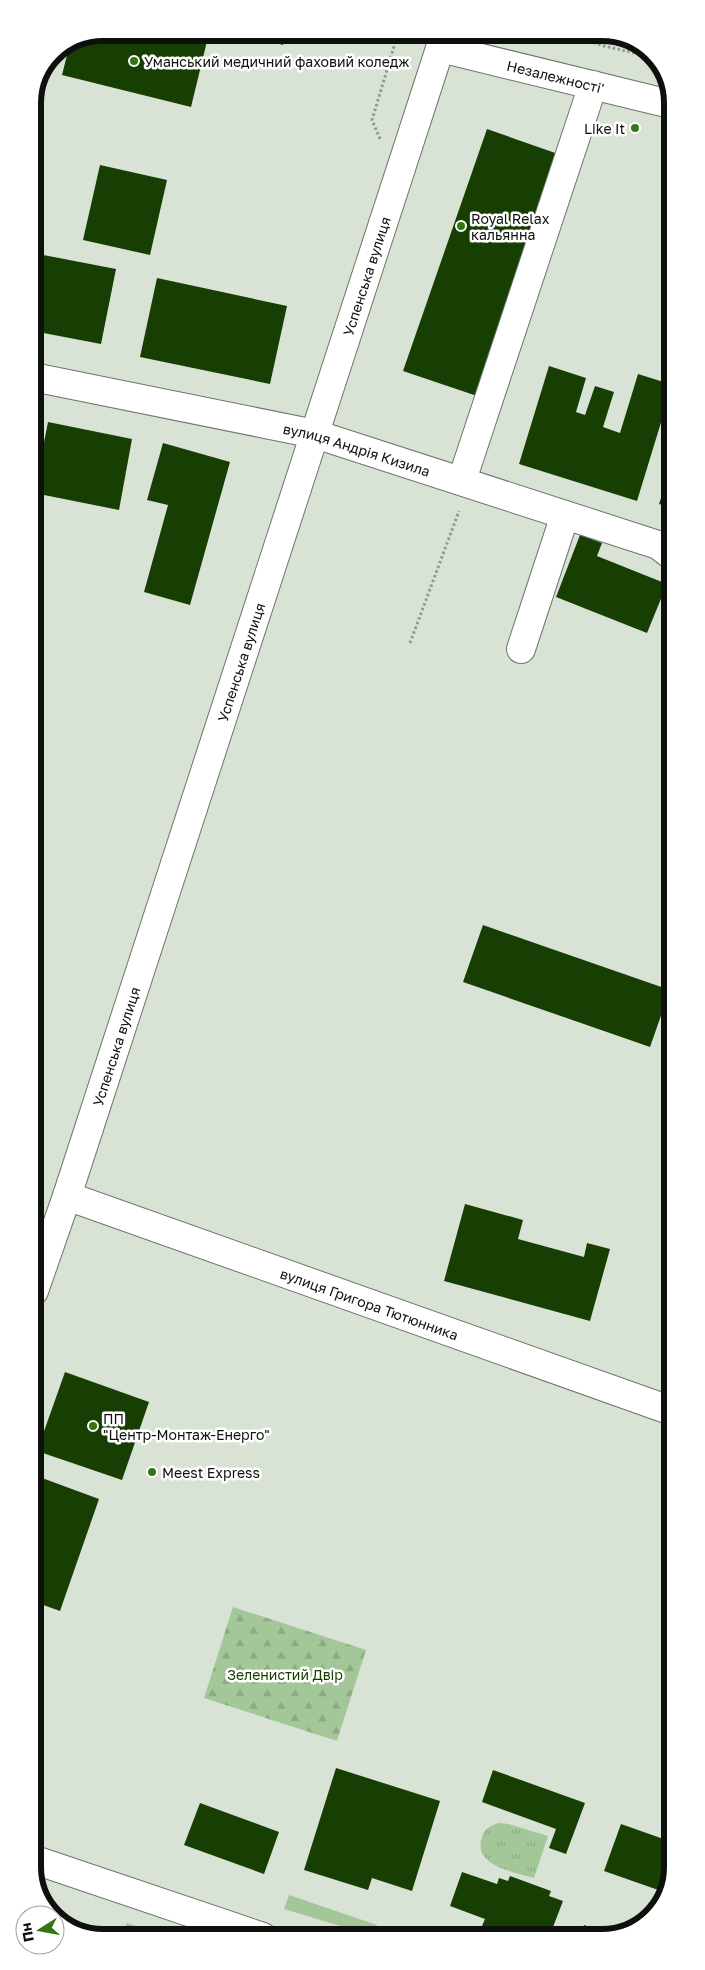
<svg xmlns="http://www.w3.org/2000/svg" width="705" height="1970" font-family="'Golos Text',sans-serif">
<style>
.forest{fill:url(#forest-firs)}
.park{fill:url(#park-tufts)}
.garden{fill:#a4c799}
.building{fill:#173f03}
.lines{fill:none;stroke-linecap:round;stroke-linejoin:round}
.minor-casing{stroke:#6d756a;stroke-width:30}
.path{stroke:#92998f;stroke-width:3;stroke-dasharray:2.5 2.5;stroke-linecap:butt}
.minor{stroke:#fff;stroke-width:28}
.poi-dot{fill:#347614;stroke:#fff;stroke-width:2}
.labels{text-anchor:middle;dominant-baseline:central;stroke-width:5;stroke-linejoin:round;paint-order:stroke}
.poi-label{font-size:14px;fill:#0d100c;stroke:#fff;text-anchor:start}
.street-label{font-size:14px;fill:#0d100c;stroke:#fff}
.park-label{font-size:14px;fill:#143e00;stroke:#fff}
.rim{fill:none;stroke:#0d100c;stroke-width:6}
</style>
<defs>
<pattern id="forest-firs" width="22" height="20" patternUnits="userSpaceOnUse" patternTransform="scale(1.25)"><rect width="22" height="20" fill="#a4c799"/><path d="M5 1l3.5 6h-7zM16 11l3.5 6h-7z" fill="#8caa83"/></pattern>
<pattern id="park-tufts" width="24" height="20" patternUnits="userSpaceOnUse" patternTransform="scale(1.25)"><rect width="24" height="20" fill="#a4c799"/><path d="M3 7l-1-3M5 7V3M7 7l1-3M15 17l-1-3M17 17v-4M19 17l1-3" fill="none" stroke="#8caa83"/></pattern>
</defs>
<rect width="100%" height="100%" fill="#d9e3d5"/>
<g class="forest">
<polygon points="233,1607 366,1650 337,1741 204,1698"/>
<polygon points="127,1923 168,1937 120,1937"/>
</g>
<path class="park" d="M 499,1823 L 509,1824 L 548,1836 L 534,1878 C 514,1872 472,1866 482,1837 C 484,1829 491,1825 499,1823 Z"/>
<polygon class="garden" points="289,1895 377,1925 373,1936 284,1909"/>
<g class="building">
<polygon points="104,33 209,33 191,107 62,75 69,47"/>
<polygon points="241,33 287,33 283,45"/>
<polygon points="487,129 561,155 480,397 403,371"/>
<polygon points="100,165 167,180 150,255 83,240"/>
<polygon points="33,253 116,269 101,344 33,331"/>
<polygon points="157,278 287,306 270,384 140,357"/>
<polygon points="549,366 586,378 576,412 585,415 595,386 614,392 603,427 620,433 638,374 670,384 670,393 637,501 519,464"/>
<polygon points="48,422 132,439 119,510 34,493"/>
<polygon points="163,443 230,462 190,605 144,592 168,505 147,500"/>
<polygon points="670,471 671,471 671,508 659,504"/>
<polygon points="580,535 602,543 597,556 667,584 647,633 556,597"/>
<polygon points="483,925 670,990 650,1047 463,982"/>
<polygon points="465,1204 523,1220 518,1239 584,1257 587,1243 610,1249 590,1321 444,1281"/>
<polygon points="65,1372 149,1402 122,1480 37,1451"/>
<polygon points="42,1478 99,1499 60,1611 35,1602 34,1499"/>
<polygon points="336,1768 440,1801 412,1891 372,1878 368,1890 304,1870"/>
<polygon points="493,1770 585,1803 566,1854 549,1848 556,1829 482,1802"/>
<polygon points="200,1803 279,1832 264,1874 184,1845"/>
<polygon points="621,1824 672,1842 672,1867 664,1892 604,1871"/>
<polygon points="462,1872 497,1884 499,1878 508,1881 510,1876 551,1891 549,1896 563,1901 550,1935 509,1935 482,1926 485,1919 450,1906"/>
<polygon points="584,1925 612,1935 581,1935"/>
</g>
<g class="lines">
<defs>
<g id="minor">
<path id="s1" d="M 440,48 L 670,104"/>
<path id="s2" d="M 33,377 L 315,434 L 658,545 L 671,555"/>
<polyline points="462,480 593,85"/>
<polyline points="521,649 565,515"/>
<path id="s3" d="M 67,1196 L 672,1411"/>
<path id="s4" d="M 34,1291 L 67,1196 L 445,33"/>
<polyline points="35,1860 263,1937"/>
</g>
</defs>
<use href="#minor" class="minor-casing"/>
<g class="path">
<polyline points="565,33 604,46 652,57"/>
<polyline points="380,139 372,120 398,33"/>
<polyline points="410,643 459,511"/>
</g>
<use href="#minor" class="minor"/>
</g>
<g class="poi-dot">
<circle cx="134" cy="61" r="5"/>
<circle cx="635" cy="128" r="5"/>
<circle cx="461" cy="226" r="5"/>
<circle cx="93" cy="1426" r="5"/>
<circle cx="152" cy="1472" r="5"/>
</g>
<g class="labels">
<g class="poi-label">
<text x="144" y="61">Уманський медичний фаховий коледж</text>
<text x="625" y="128" text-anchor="end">Like It</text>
<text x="471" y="218">Royal Relax<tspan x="471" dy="16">кальянна</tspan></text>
<text x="103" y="1418">ПП<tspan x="103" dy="16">"Центр-Монтаж-Енерго"</tspan></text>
<text x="162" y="1472">Meest Express</text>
</g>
<g class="street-label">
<text stroke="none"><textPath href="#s1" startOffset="119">Незалежності'</textPath></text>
<text stroke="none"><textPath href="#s4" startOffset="1068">Успенська вулиця</textPath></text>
<text stroke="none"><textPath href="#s2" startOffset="332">вулиця Андрія Кизила</textPath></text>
<text stroke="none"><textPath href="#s4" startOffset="662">Успенська вулиця</textPath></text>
<text stroke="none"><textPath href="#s4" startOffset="258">Успенська вулиця</textPath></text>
<text stroke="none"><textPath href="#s3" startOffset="321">вулиця Григора Тютюнника</textPath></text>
</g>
<g class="park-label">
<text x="285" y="1674">Зеленистий Двір</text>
</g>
</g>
<path d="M0 0H705V1970H0ZM103 41H602A62 62 0 0 1 664 103V1867A62 62 0 0 1 602 1929H103A62 62 0 0 1 41 1867V103A62 62 0 0 1 103 41Z" fill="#fff" fill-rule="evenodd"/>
<path class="rim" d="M103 41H602A62 62 0 0 1 664 103V1867A62 62 0 0 1 602 1929H103A62 62 0 0 1 41 1867V103A62 62 0 0 1 103 41Z"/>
<g transform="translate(40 1930) rotate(259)"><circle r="24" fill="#ffffff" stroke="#9e9f9e"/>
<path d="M0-4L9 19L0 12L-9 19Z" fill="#347614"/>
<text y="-8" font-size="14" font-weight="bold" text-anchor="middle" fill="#0d100c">Пн</text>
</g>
</svg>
